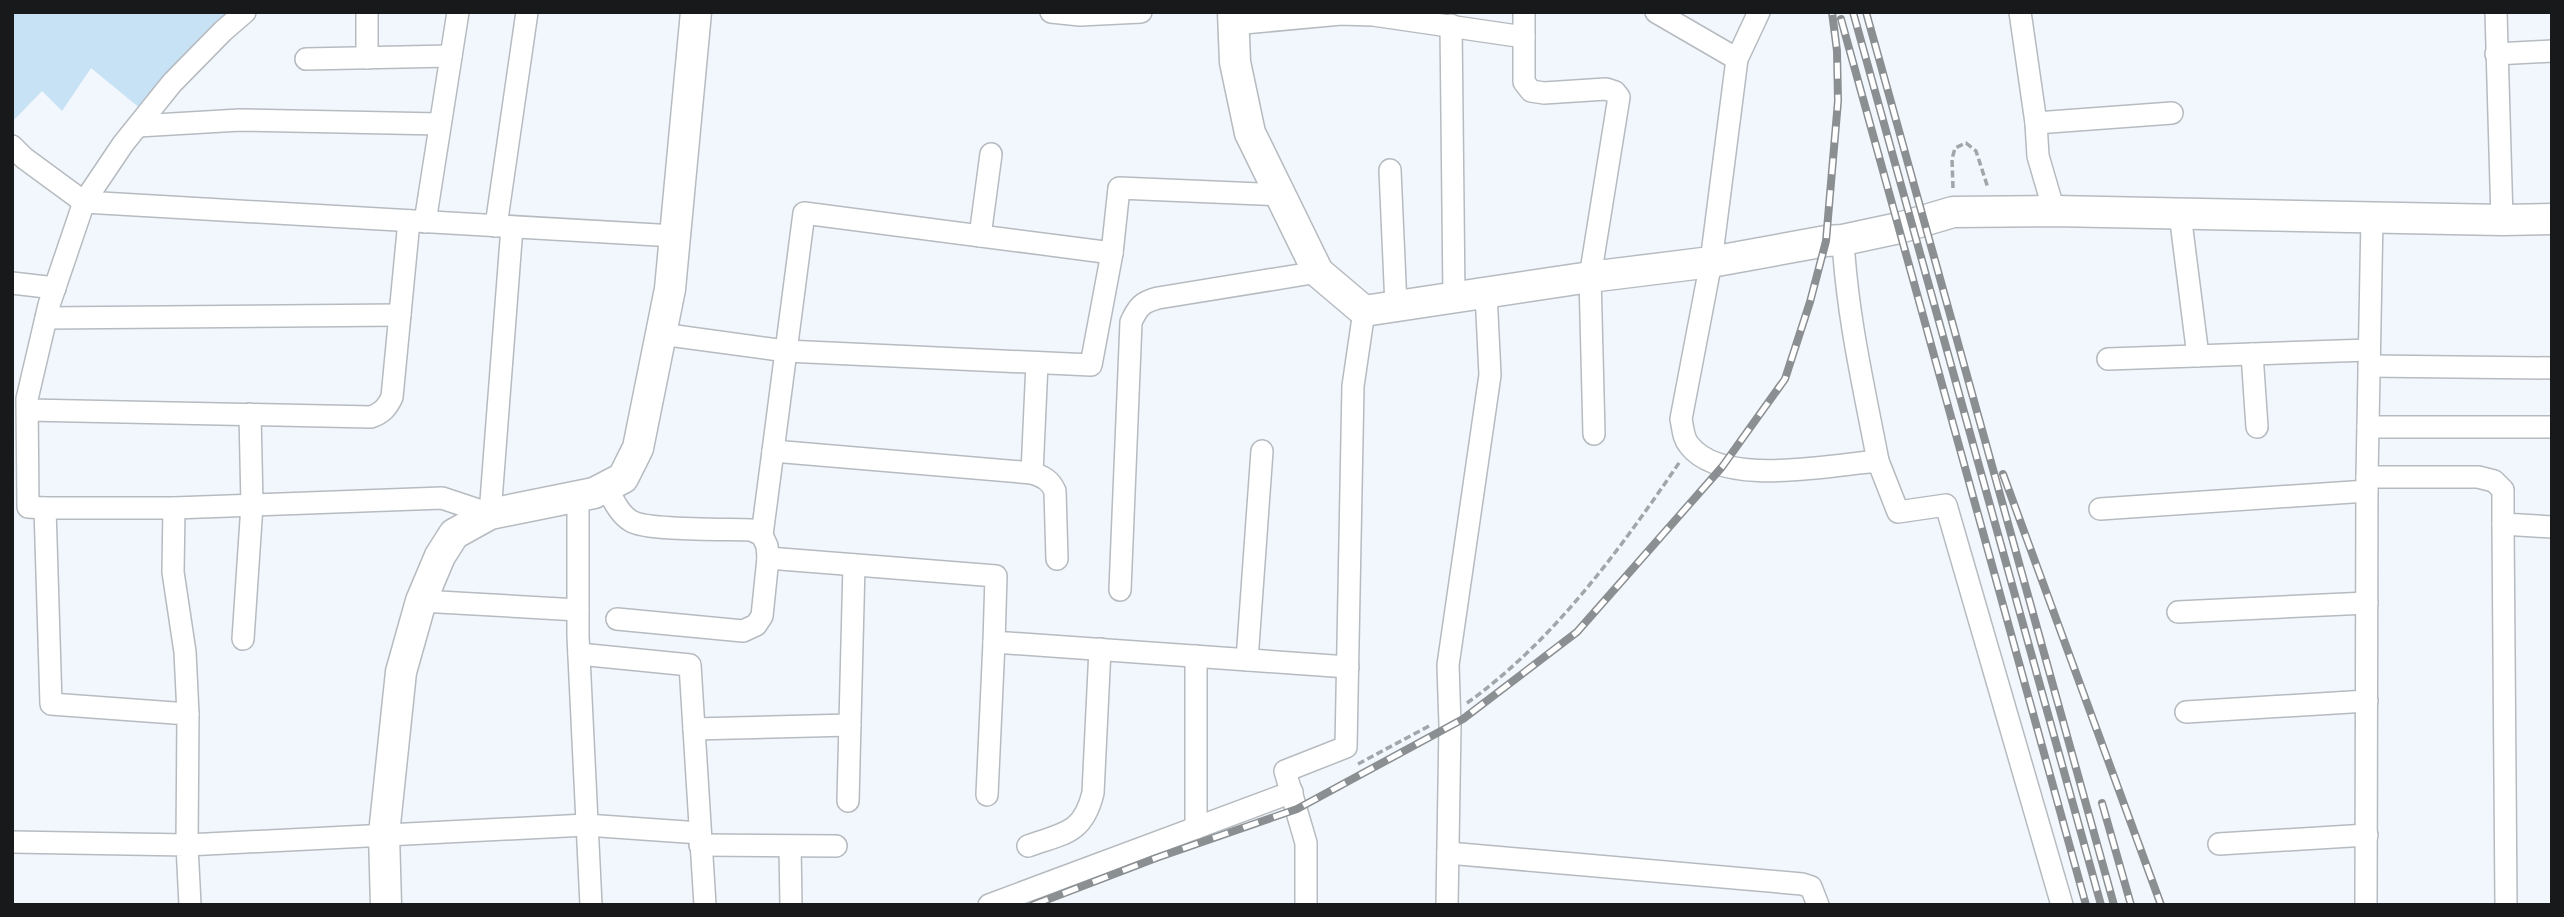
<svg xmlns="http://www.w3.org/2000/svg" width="2564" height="917" font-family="'Titillium Web',sans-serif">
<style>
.green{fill:#c7e1f5}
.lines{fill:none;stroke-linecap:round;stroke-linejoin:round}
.street-casing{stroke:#b6bbc0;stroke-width:24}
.secondary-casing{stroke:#b6bbc0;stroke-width:33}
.path{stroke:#a1a6a9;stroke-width:3.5;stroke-dasharray:7 3.5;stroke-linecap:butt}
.street{stroke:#fff;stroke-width:21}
.secondary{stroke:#fff;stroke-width:30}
.rail-casing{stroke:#8b8f92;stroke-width:8}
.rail{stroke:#fff;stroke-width:5;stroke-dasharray:16;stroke-linecap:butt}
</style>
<rect width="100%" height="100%" fill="#f1f7fc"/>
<polygon class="green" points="12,12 233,12 141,109 91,68 62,111 42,91 12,122"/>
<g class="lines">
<defs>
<g id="street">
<polyline points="245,12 223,31 172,83 123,144 84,202 49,305 27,399 28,507 45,508 51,704 188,714 187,845 586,825 700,833"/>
<polyline points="367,12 367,58"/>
<polyline points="1051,12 1080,15 1141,12"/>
<polyline points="1524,12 1524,82 1531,91 1544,93 1606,89 1615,92 1619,97 1590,277 1594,434"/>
<polyline points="1656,12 1737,59"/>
<path d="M 1759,12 L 1737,59 L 1711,262 L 1681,419 C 1683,428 1683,438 1689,445 C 1722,488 1829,465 1878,461 L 1898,512 L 1946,505 L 2062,905"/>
<polyline points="2020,12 2036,123 2038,156 2054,211"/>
<polyline points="2496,12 2502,220"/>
<polyline points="1233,24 1341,14 1373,15 1524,37"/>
<polyline points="1451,25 1454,297"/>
<polyline points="2496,54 2552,51"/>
<polyline points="306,59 451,56"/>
<polyline points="2036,123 2172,113"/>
<polyline points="138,126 240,120 440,124"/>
<polyline points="12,146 24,158 84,202 675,236"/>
<polyline points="1390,170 1396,306"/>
<polyline points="2180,214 2198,356"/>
<polyline points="425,222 458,12"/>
<polyline points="496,226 527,12"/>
<polyline points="980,236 991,154"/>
<path d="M 1843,240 C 1847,315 1864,388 1878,461"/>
<polyline points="12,283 55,288"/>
<polyline points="46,318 400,315"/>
<polyline points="661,334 786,351 1091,365 1112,253"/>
<polyline points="2252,354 2257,427"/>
<polyline points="2108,359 2369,350"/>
<polyline points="1037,363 1032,473 773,451 804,213 1112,253 1119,188 1281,195"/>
<polyline points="2369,366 2552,368"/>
<path d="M 28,410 L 371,417 C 382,413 387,408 392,397 L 409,221"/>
<polyline points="2368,427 2552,427"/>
<path d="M 1032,473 C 1044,477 1050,480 1055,491 L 1057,559"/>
<polyline points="2367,477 2372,217"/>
<path d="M 606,487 C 613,499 619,514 631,521 C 647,531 728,529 751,530 L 762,535 L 767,546 L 768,558 L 762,616 L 756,625 L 743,631 L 617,619"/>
<polyline points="578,495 578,636 591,905"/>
<polyline points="45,508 174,508 173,572 185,652 188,714"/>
<polyline points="174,508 442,498 490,514 512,227"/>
<polyline points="2100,509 2367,491"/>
<polyline points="2503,524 2506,905"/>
<polyline points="762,535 773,451"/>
<polyline points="768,558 996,576 994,642 1348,667"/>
<path d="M 1120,590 L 1131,322 C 1138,307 1142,302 1158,298 L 1318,272"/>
<polyline points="421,601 578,610"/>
<polyline points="2178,612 2367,603"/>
<polyline points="243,639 252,505 250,414"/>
<polyline points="579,654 690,665 705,905"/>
<polyline points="1196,656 1196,828"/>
<polyline points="1247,660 1262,451"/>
<polyline points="2186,712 2367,701"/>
<polyline points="694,729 850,725"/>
<polyline points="987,795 994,642"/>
<polyline points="848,801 854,565"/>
<polyline points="12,842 187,845 190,905"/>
<polyline points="2219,844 2367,835"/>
<polyline points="700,845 836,846"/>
<polyline points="790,846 791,905"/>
<path d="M 1028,846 C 1064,833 1083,834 1093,793 L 1100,649"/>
<polyline points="1448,853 1802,884 1811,887 1818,905"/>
<polyline points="989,905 1292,792"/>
<polyline points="1306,905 1306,843 1285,771 1346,747 1353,386 1364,311"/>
<polyline points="1447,905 1450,725 1448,665 1490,375 1486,293"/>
<polyline points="2366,905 2367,477 2478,477 2494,481 2503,490 2503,524 2552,527"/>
</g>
<g id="secondary">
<polyline points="1233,12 1235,62 1250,133 1318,272 1364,311 1590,277 1711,262 1826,241 1843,240 1899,228 1953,212 2054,211 2502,220 2552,219"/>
<polyline points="386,905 384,834 401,672 421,601 440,556 454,534 490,514 594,493 623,478 638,448 670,289 696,12"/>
</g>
</defs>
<use href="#street" class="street-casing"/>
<use href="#secondary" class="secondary-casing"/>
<g class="path">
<polyline points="1953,188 1952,159 1955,148 1966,143 1976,151 1988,188"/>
<path d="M 1467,703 C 1555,640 1621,548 1681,460"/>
<polyline points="1358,764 1431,725"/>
</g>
<use href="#street" class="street"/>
<use href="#secondary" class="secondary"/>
<defs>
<g id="rail">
<polyline points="1853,12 2101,905"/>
<polyline points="1866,12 2114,905"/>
<polyline points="1841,19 2086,905"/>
<polyline points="2003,474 2161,905"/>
<polyline points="2102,803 2131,905"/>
<polyline points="1033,905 1156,858 1297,809 1463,719 1577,632 1722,467 1785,379 1810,302 1826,241 1838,101 1837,51 1832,12"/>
</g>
</defs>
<use href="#rail" class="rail-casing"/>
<use href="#rail" class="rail"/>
</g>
<rect width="2564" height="917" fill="none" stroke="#17191a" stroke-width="28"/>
</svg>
